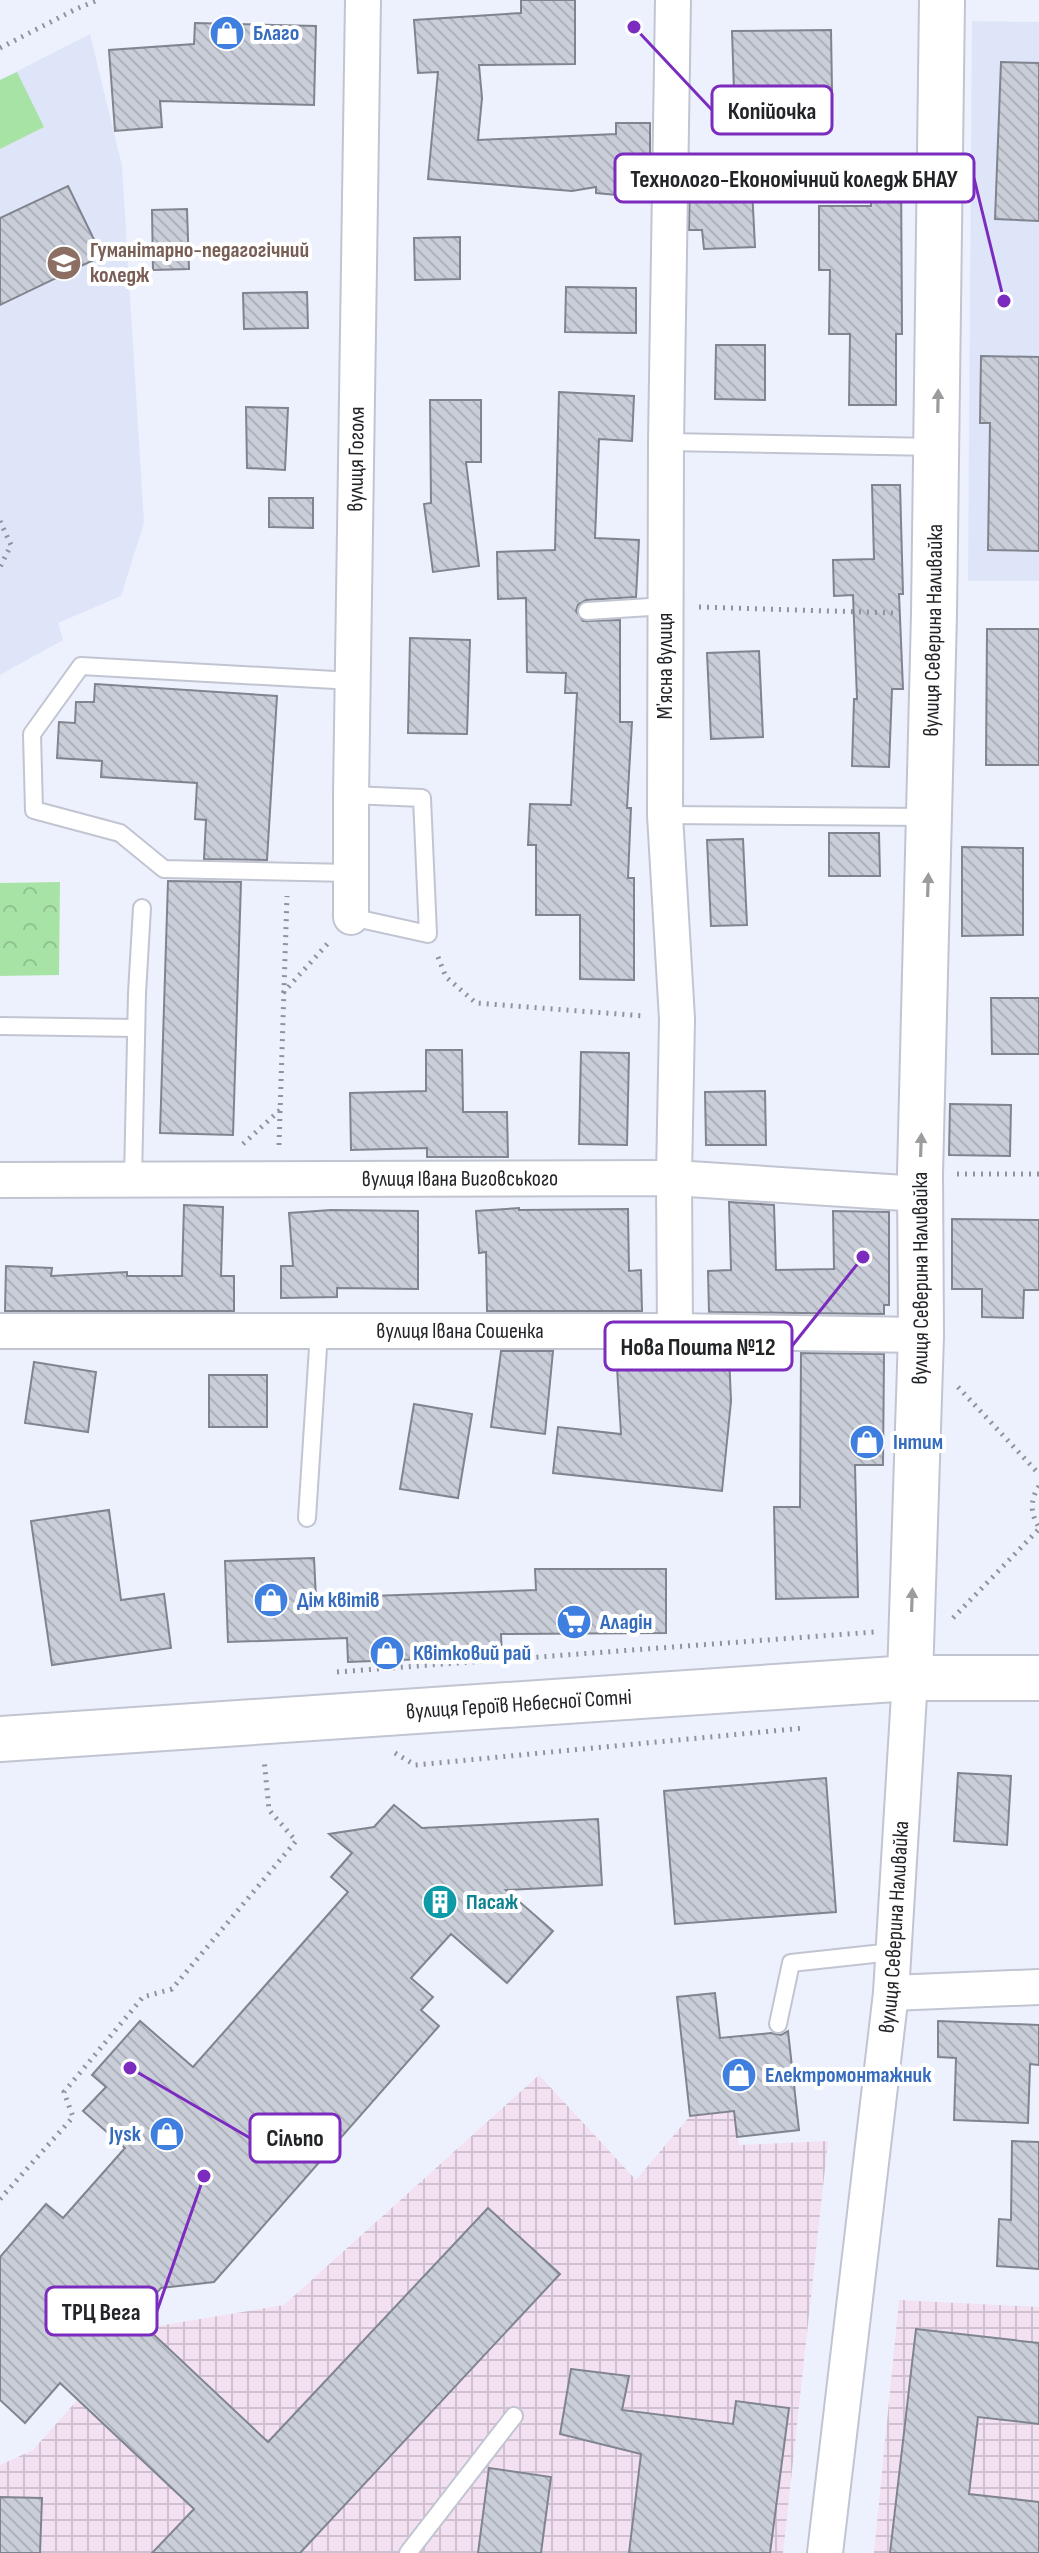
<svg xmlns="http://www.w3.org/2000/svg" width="1039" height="2553" font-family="'Sofia Sans Condensed',sans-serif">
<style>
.built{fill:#dfe5f8}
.industrial{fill:url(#industrial-grid)}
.grass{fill:#a8e3a6}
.park{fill:url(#park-crowns)}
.building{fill:url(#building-back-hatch);stroke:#80848e;stroke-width:2}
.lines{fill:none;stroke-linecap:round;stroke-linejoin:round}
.lane-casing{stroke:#c1c5d1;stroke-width:20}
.street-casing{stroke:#c1c5d1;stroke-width:38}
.secondary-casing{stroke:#c1c5d1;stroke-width:48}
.path{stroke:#90939c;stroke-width:5;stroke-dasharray:2 6;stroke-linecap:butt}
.lane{stroke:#fff;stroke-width:16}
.street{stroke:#fff;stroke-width:34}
.secondary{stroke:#fff;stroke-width:44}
.oneway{fill:#9c9c9e}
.labels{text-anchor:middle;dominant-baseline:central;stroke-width:8;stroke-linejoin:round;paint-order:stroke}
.shop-label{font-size:22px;font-weight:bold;fill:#366cbe;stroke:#fff;text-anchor:start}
.education-label{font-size:22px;font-weight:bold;fill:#785e54;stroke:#fff;text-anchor:start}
.street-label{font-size:22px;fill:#222428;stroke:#fff}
.culture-label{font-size:22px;font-weight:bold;fill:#0d838f;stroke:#fff;text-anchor:start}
.leader{fill:none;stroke:#7b2cbf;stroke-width:3}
.callout-dot{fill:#7b2cbf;stroke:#fff;stroke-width:3}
.callout{fill:#fff;stroke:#7b2cbf;stroke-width:3}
.callout-label{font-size:24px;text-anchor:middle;font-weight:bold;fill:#222428}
</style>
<defs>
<pattern id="industrial-grid" width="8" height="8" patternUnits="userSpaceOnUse" patternTransform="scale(2)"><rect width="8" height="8" fill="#f3e1f2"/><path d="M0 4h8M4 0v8" fill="none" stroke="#d0c1d0"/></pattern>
<pattern id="park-crowns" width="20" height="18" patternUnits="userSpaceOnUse" patternTransform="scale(2)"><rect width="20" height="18" fill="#a8e3a6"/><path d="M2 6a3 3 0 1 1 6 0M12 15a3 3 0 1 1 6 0" fill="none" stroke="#90c38f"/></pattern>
<pattern id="building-back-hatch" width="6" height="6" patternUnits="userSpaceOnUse" patternTransform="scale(2)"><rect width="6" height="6" fill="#caced9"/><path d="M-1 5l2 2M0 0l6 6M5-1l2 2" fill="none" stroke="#adb1ba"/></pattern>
</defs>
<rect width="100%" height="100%" fill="#edf1fd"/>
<g class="built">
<polygon points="972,21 1039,22 1039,581 968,581"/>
<polygon points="90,34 122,166 144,523 121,596 58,623 63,640 0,675 0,80"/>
</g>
<g class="industrial">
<polygon points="539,2075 636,2180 690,2116 734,2111 739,2145 828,2141 783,2553 0,2553 0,2465 33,2450 140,2329 284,2305"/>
<polygon points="899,2300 1039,2307 1039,2553 874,2553"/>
</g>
<polygon class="grass" points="17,72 44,127 0,149 0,80"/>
<polygon class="park" points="60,882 59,975 0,976 0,883"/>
<g class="building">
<polygon points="521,0 575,0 575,64 479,65 482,98 478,140 616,134 616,123 650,123 650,198 596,193 596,187 572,191 428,179 438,72 418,73 414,20 521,13"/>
<polygon points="195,23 316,26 314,105 160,101 162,127 115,131 109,50 194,44"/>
<polygon points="831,30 832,90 734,91 732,31"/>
<polygon points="1001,62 1039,63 1039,221 995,219"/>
<polygon points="901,166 902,334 896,334 896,405 849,405 850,334 829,334 830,270 819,270 819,206 871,206 872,167"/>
<polygon points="751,169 755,247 704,249 702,230 689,230 690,172"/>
<polygon points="68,186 102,256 0,305 0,218"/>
<polygon points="187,209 189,269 153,270 152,210"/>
<polygon points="460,237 460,279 415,280 414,238"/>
<polygon points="566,287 636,288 636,333 565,332"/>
<polygon points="307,292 308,328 244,329 243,293"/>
<polygon points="716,345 765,345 765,400 715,399"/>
<polygon points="981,356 1039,357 1039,551 988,550 990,423 980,423"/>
<polygon points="559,392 634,396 632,441 599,439 595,538 639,540 636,597 586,600 578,605 576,611 583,621 620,620 620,722 632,722 627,808 631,808 628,878 634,878 634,980 580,979 580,915 536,915 536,845 528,845 530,804 571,805 577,693 565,693 566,673 527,672 526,598 498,599 497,552 555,550"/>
<polygon points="430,400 481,400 481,462 466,462 479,566 433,572 424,504 431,503"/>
<polygon points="246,407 288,408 285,470 247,468"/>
<polygon points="872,485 900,485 903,594 899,594 903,689 892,689 889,767 852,766 854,699 857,699 853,595 834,596 833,560 874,559"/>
<polygon points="269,498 313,498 313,528 269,527"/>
<polygon points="987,629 1039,629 1039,765 986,765"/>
<polygon points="410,638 470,640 467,734 408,733"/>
<polygon points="759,651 763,737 711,739 707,653"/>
<polygon points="95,684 277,696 267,860 204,859 206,820 195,819 197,783 101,777 102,761 57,758 59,722 75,723 76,702 94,702"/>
<polygon points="829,833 879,833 880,876 829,876"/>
<polygon points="743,839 747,925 711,926 707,840"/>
<polygon points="962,847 1023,848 1023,935 962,936"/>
<polygon points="168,881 241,882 233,1135 160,1133"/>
<polygon points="991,998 1039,998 1039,1054 992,1054"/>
<polygon points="426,1050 462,1050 463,1112 507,1112 508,1157 427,1157 427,1148 351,1150 350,1093 426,1091"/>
<polygon points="581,1052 629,1053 627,1145 579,1144"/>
<polygon points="765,1091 766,1145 706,1145 705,1092"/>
<polygon points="950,1104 1011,1105 1010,1156 949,1155"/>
<polygon points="729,1202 774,1205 776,1270 834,1269 833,1211 889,1212 889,1305 884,1305 884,1314 709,1312 708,1271 731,1270"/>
<polygon points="184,1205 223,1207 221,1276 234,1276 234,1311 5,1311 6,1266 52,1268 51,1276 127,1272 127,1276 182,1276"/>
<polygon points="519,1208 519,1210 628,1209 629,1271 641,1270 642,1311 487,1311 486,1252 479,1253 476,1211"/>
<polygon points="331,1210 418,1211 418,1289 337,1288 337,1297 281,1298 281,1266 293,1266 289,1213"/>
<polygon points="952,1219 1039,1220 1039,1290 1024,1290 1023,1318 982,1317 982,1289 952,1289"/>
<polygon points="501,1351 553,1351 545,1434 491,1427"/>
<polygon points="616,1351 643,1351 644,1361 729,1356 731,1401 722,1491 553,1473 558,1427 621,1434"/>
<polygon points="801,1353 884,1354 883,1465 855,1465 858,1597 776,1599 774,1507 800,1507"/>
<polygon points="34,1362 96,1372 88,1432 25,1423"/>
<rect x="209" y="1375" width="58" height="52"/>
<polygon points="414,1404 472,1414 458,1498 400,1489"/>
<polygon points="109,1510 121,1600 164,1594 171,1648 52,1665 31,1521"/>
<polygon points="314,1558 316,1598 536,1590 535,1569 666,1569 666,1633 501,1634 502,1656 348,1662 347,1638 228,1642 225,1561"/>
<polygon points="958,1773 1011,1776 1007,1845 954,1841"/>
<polygon points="826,1778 836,1912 675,1924 664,1791"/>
<polygon points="394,1805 422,1828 598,1819 602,1885 506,1890 553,1931 507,1983 451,1934 411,1978 433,1997 421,2010 439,2026 214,2282 161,2288 135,2317 268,2442 488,2208 560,2274 300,2553 152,2553 194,2509 60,2383 25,2423 0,2400 0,2257 46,2204 63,2218 125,2148 83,2111 106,2087 92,2075 140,2021 193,2067 348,1892 331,1877 352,1853 329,1834 374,1827"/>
<polygon points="715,1993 720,2038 771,2033 781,2035 788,2031 799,2130 737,2137 734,2111 690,2116 677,1997"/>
<polygon points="938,2021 1039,2025 1039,2065 1030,2064 1028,2123 954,2120 956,2058 938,2057"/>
<polygon points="1012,2141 1039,2142 1039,2269 997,2266 999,2219 1011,2220"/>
<polygon points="916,2329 1039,2343 1039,2424 978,2417 969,2494 1039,2502 1039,2553 890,2553"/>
<polygon points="571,2369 629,2376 622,2410 733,2424 736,2401 789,2408 770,2553 629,2553 641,2454 560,2434"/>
<polygon points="489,2468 551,2477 541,2553 478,2553"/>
<polygon points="0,2497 42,2498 40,2553 0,2553"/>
</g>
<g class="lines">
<defs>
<g id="lane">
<polyline points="666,442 935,447"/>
<polyline points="587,611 666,606"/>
<polyline points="351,795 422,798 428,934 351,917"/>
<polyline points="665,815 928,817"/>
<polyline points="351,873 164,869 120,833 34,810 32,734 81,666 353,681"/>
<polyline points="0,1026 136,1028"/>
<polyline points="133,1179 137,993 142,908"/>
<polyline points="307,1518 319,1332"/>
<polyline points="778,2024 791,1963 892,1952"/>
<polyline points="408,2553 514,2416"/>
</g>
<g id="street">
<polyline points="673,0 666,442 665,815 677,1019 674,1178 675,1331"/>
<path id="s1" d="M 351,917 L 351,795 L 363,0"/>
<path id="s2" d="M 0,1180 L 674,1178 L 920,1194"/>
<path id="s3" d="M 0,1331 L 675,1331 L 921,1335"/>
<polyline points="891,1993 1039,1987"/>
<path id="s4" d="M 825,2553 L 891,1993 L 910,1678"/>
</g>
<g id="secondary">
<path id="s5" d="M 910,1678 L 921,1335 L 920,1174 L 934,614 L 942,0"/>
<path id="s6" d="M 0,1739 L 910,1678 L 1039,1678"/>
</g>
</defs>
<use href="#lane" class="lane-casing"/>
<use href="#street" class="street-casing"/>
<use href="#secondary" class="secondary-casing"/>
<g class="path">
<polyline points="0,48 76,9 98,0"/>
<polyline points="0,521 11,545 0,567"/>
<polyline points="699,607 897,613"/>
<polyline points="438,957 446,977 476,1003 644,1016"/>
<polyline points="283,993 330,941"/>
<polyline points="243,1144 280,1110"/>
<polyline points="279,1145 287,896"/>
<polyline points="957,1174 1039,1174"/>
<polyline points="958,1387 1039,1474"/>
<path d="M 1039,1486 C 1030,1500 1030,1513 1039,1527"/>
<polyline points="953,1618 1039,1529"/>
<polyline points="337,1672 874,1632"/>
<polyline points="395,1753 415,1765 804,1728"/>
<polyline points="0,2199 73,2117 64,2092 143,1997 172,1989 296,1841 269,1810 264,1759"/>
</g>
<use href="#lane" class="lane"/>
<use href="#street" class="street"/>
<use href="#secondary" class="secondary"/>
</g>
<defs><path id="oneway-solid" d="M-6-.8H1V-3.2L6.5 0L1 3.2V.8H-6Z" transform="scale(2)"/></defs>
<g class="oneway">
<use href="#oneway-solid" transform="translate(938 401) rotate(-89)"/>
<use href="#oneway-solid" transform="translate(928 885) rotate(-88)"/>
<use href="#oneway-solid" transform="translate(921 1145) rotate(-88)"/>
<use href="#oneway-solid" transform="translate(912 1600) rotate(-88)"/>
</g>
<defs>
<symbol id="shop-disc" viewBox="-11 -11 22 22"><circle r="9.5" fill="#3f7fe0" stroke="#fff"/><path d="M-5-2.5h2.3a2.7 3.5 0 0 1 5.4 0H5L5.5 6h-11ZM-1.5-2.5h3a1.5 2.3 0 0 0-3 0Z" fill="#fff"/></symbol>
<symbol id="university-disc" viewBox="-11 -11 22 22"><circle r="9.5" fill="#8d6e63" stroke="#fff"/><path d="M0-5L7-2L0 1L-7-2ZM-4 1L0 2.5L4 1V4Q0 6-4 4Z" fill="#fff"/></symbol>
<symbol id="supermarket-disc" viewBox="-11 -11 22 22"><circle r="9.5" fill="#3f7fe0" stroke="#fff"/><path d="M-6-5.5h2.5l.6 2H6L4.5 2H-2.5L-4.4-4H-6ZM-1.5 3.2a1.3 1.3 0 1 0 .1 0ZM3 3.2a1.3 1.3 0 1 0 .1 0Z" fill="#fff"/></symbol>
<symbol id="building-disc" viewBox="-11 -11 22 22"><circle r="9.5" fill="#0f9aa8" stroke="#fff"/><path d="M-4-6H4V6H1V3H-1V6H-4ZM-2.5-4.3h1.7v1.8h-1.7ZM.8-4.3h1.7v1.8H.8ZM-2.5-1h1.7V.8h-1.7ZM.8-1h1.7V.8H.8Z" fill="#fff"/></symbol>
</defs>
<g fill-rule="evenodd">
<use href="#shop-disc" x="207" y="13" width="40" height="40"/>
<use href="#university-disc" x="44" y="243" width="40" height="40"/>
<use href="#shop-disc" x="847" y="1422" width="40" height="40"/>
<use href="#shop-disc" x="251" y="1580" width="40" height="40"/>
<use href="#supermarket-disc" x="554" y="1602" width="40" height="40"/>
<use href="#shop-disc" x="367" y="1633" width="40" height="40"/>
<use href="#building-disc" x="420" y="1882" width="40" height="40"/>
<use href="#shop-disc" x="719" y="2055" width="40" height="40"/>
<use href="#shop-disc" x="147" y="2114" width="40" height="40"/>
</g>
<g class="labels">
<g class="shop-label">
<text x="253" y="33">Благо</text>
<text x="893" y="1442">Інтим</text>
<text x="297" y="1600">Дім квітів</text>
<text x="600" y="1622">Аладін</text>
<text x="413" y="1653">Квітковий рай</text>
<text x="765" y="2075">Електромонтажник</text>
<text x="141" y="2134" text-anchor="end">Jysk</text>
</g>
<g class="education-label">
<text x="90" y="250">Гуманітарно-педагогічний<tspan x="90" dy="25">коледж</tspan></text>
</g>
<g class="street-label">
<text stroke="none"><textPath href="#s1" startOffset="458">вулиця Гоголя</textPath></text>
<text stroke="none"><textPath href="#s5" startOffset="1048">вулиця Северина Наливайка</textPath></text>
<text transform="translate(665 666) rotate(-90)">Мʼясна вулиця</text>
<text stroke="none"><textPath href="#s2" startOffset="460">вулиця Івана Виговського</textPath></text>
<text stroke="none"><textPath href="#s5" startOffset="400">вулиця Северина Наливайка</textPath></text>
<text stroke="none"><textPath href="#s3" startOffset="460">вулиця Івана Сошенка</textPath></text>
<text stroke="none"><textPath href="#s6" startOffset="520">вулиця Героїв Небесної Сотні</textPath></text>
<text stroke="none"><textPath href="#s4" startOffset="630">вулиця Северина Наливайка</textPath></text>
</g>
<g class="culture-label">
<text x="466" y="1902">Пасаж</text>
</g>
</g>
<path class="leader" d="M634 27L712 110M1004 301L974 178M863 1257L792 1346M130 2068L250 2138M204 2176L157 2311"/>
<g class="callout-dot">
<circle cx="634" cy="27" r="8"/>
<circle cx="1004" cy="301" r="8"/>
<circle cx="863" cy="1257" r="8"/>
<circle cx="130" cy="2068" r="8"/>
<circle cx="204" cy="2176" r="8"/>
</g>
<g class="callout">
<rect x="712" y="86" width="120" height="48" rx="8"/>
<rect x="615" y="154" width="359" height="48" rx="8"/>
<rect x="605" y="1322" width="187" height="48" rx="8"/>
<rect x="250" y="2114" width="90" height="48" rx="8"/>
<rect x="46" y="2287" width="111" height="48" rx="8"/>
</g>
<g class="callout-label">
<text x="772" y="119">Копійочка</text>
<text x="794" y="187">Технолого-Економічний коледж БНАУ</text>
<text x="698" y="1355">Нова Пошта №12</text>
<text x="295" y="2146">Сільпо</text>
<text x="101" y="2320">ТРЦ Вега</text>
</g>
</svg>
